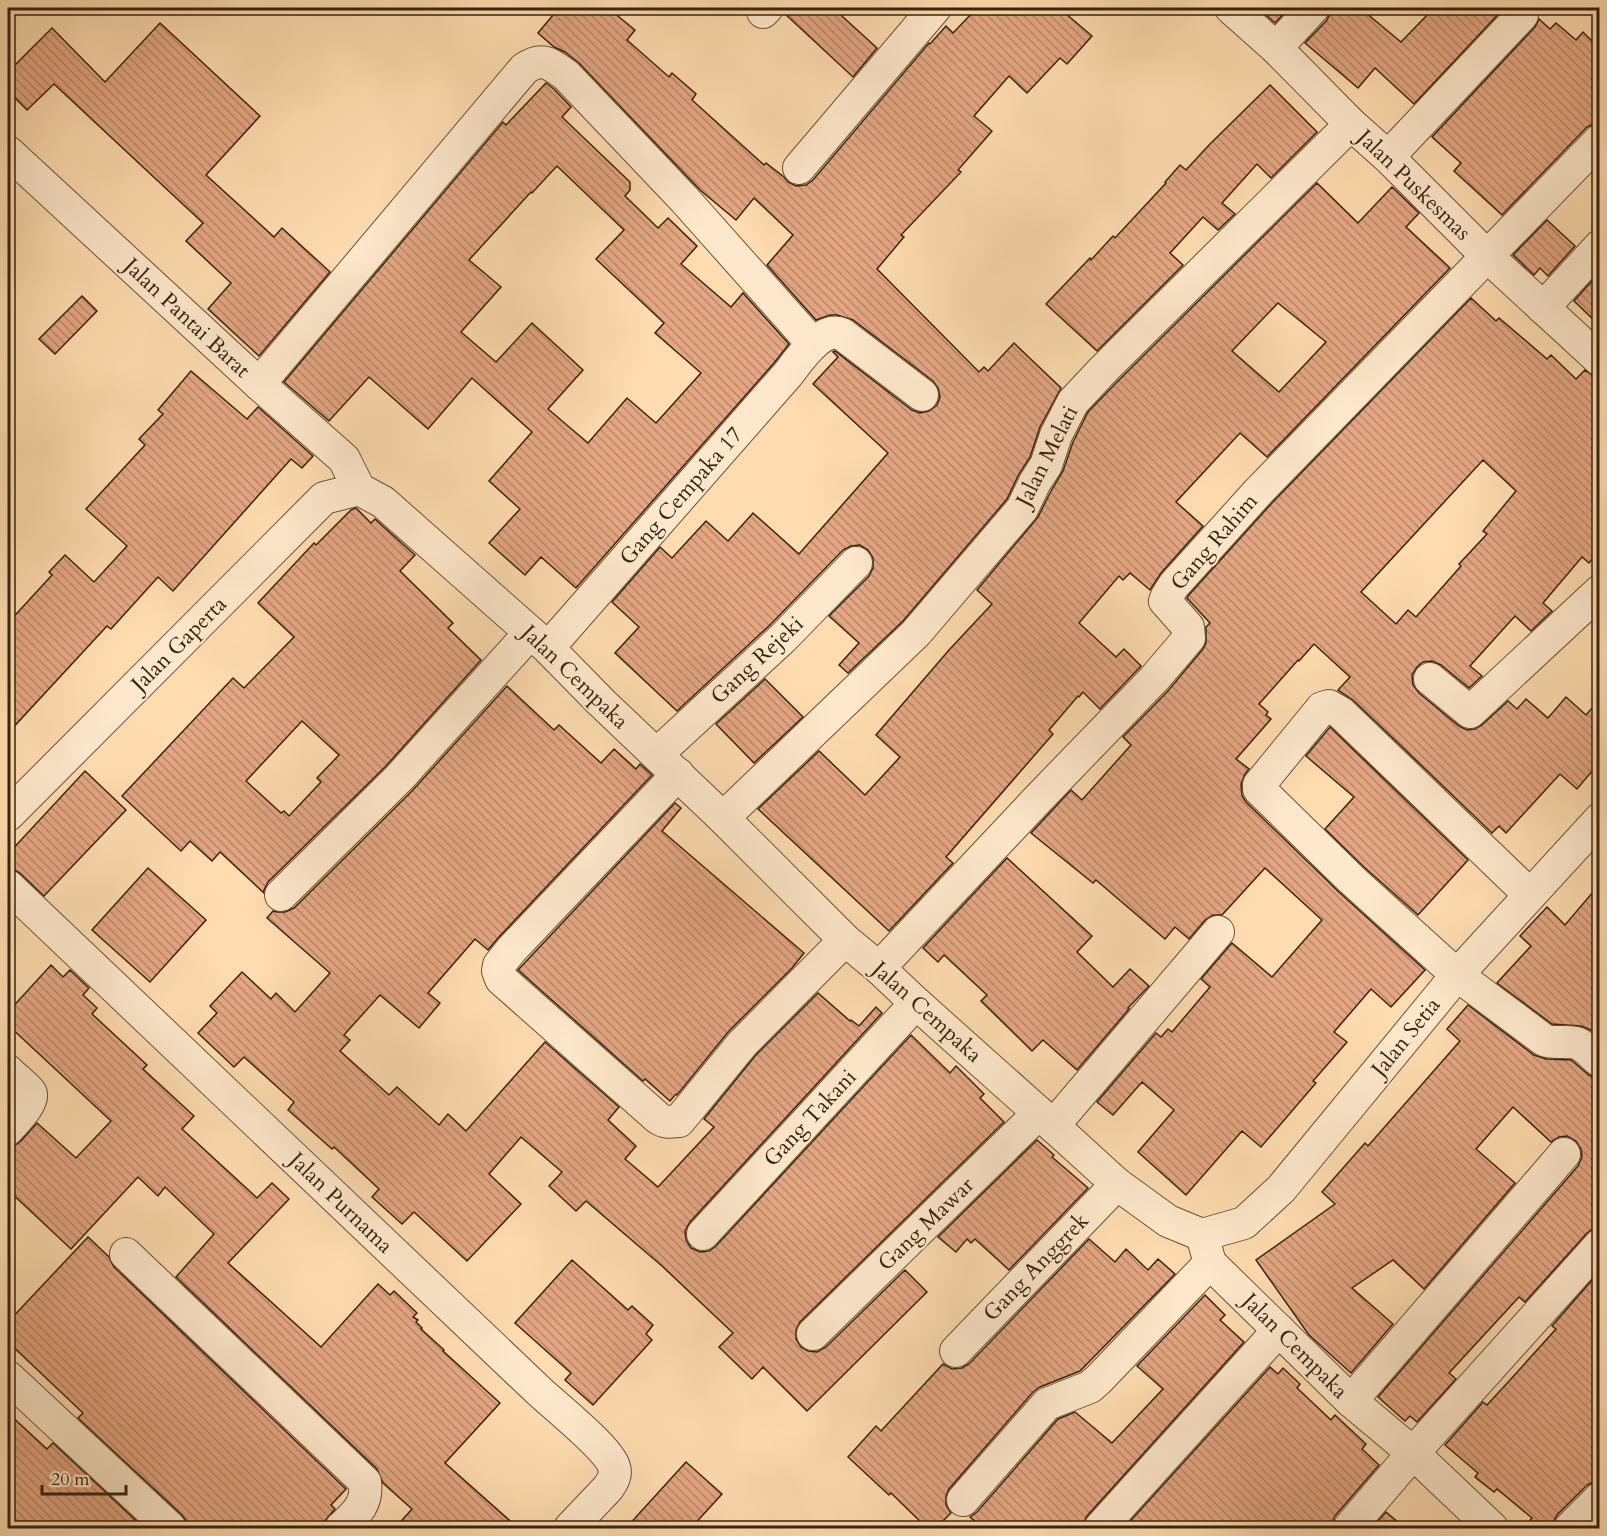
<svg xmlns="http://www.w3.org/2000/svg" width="1607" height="1536" font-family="Cardo,serif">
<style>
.building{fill:url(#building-back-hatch);stroke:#36230e;stroke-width:1.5;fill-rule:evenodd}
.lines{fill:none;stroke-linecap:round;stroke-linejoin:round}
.minor-casing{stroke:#685136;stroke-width:34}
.minor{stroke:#fee8cb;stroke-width:32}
.labels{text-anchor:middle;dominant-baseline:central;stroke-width:4.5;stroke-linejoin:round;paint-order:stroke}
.street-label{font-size:22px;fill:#36230e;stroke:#fee8cb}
</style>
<defs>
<pattern id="building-back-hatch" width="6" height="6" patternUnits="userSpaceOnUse" patternTransform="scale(1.5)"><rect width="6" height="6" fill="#e4a682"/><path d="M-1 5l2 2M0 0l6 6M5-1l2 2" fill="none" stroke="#ba8769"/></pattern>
</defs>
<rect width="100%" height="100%" fill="#fedcaf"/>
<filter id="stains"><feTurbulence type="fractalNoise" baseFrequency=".00333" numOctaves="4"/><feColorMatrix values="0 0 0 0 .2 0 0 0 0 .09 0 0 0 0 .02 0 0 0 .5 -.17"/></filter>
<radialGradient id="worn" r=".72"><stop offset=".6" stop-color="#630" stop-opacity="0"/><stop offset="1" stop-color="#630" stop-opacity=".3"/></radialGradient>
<g class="building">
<polygon points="559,8 608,8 635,30 627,40 669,77 672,73 696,94 692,100 764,165 766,163 784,177 788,182 796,186 806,185 813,180 929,43 930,44 946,26 953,33 977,8 1059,8 1092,36 1067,64 1060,58 1027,93 1009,76 974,116 992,131 958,170 961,172 901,235 904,237 877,269 979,372 984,367 988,371 1014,343 1061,388 1040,427 1030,457 1019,474 1007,499 903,621 848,673 839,665 859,643 829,616 869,576 873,568 873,558 868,550 860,545 851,546 843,550 770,625 677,711 615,653 639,627 612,602 660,547 672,558 706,521 728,541 753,513 799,554 888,453 813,384 838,357 833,352 835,351 912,410 920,413 929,411 937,405 940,397 938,388 933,381 853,320 837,315 830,315 816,320 767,265 793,235 754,198 736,220 700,190 579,63 565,52 554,47 538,33"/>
<polygon points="784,8 833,8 877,48 853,77 784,13"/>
<polygon points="1258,8 1289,8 1275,23"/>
<polygon points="1330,8 1360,8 1401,42 1434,8 1504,8 1414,104 1375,68 1358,88 1305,43 1327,20 1330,13"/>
<polygon points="1539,19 1550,29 1556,23 1576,40 1583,32 1599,48 1599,123 1595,123 1587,127 1502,215 1454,171 1461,163 1432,137 1535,27"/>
<polygon points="160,23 260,116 206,175 274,237 282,228 330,272 259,356 208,309 231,283 186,241 203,223 54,84 27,110 8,91 8,72 52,28 105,82"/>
<path d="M 546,83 L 554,89 L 571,107 L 562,117 L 630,182 L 630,190 L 625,196 L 658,228 L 668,218 L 697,246 L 681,264 L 731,307 L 743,293 L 789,344 L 774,363 L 576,588 L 541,557 L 525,575 L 489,543 L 520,509 L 489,481 L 532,432 L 472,378 L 428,429 L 369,377 L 329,421 L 284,382 L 503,122 L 506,125 ZM 557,166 L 624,230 L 596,259 L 664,323 L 655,333 L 701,373 L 656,423 L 627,398 L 588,443 L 548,409 L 583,370 L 532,323 L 496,362 L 461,332 L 501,287 L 469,260 L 531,192 L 532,193 Z"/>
<polygon points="1270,85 1317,132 1271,178 1257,164 1222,203 1235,214 1218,230 1203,217 1170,253 1183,265 1097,351 1046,304 1090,258 1091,260 1113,236 1115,238 1166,183 1165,182 1180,165 1186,170 1209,145"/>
<path d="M 1317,183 L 1358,223 L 1392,187 L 1419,213 L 1406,227 L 1450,268 L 1267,457 L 1240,433 L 1176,502 L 1203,526 L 1161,573 L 1150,590 L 1130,573 L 1123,580 L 1119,576 L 1079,623 L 1116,657 L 1124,649 L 1141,666 L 1100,709 L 1083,692 L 1079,697 L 1078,696 L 1049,730 L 1053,734 L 946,857 L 953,863 L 889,931 L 758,809 L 819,751 L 865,795 L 900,757 L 876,735 L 949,650 L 992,604 L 977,590 L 1038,517 L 1051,491 L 1063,471 L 1073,442 L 1088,412 L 1117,382 ZM 1278,303 L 1326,342 L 1279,392 L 1232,351 Z"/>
<polygon points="1547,220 1575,246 1548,276 1540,268 1534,275 1513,255"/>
<polygon points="1599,273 1599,325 1574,301"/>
<polygon points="82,296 97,311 55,354 39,339"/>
<path d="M 1471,298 L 1496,321 L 1499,318 L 1547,359 L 1551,355 L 1576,379 L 1585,370 L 1596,377 L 1599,378 L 1599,551 L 1589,563 L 1582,557 L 1543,603 L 1552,611 L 1531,631 L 1515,616 L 1470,666 L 1482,676 L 1469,688 L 1441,665 L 1432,661 L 1423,662 L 1417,667 L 1412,675 L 1413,685 L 1419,693 L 1459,726 L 1467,730 L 1475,729 L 1482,725 L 1508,701 L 1517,709 L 1526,699 L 1548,718 L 1566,697 L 1586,715 L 1599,700 L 1599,763 L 1577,789 L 1560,774 L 1506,833 L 1499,826 L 1492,833 L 1353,700 L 1338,690 L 1350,677 L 1314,644 L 1299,661 L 1298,660 L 1259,704 L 1268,712 L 1266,715 L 1271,719 L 1236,759 L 1249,769 L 1245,774 L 1241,784 L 1242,796 L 1246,802 L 1340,893 L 1425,970 L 1391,1007 L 1371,989 L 1334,1032 L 1347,1042 L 1313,1081 L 1316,1083 L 1261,1147 L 1242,1131 L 1186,1195 L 1138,1152 L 1174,1110 L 1142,1082 L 1113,1115 L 1097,1102 L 1156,1033 L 1161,1037 L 1168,1029 L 1172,1032 L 1210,987 L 1201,979 L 1232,943 L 1272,977 L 1322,920 L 1265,868 L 1222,915 L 1213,915 L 1205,920 L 1189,939 L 1175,927 L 1165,939 L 1096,880 L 1093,883 L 1031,833 L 1071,790 L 1082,800 L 1131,745 L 1123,737 L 1167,692 L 1203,649 L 1206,643 L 1206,627 L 1210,623 L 1187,598 L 1188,596 L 1271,504 ZM 1483,460 L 1516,491 L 1483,531 L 1487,534 L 1459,564 L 1461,566 L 1416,617 L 1408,610 L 1396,624 L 1361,592 Z"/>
<polygon points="191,371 247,419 258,407 313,456 302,468 291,459 173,591 158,577 111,629 107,626 8,733 8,623 52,575 49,572 65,555 94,582 127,546 86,509 145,445 139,439 163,414 158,410"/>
<path d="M 356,508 L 371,523 L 375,519 L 415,555 L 400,571 L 453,623 L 448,628 L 481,660 L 386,766 L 268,882 L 264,890 L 264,893 L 220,852 L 212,861 L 190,841 L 181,851 L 122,796 L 233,678 L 244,688 L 294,637 L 258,603 L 314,543 L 316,545 L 351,510 ZM 302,721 L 339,755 L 317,778 L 321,782 L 289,816 L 284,811 L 281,813 L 246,781 Z"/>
<polygon points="765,679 803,717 754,763 716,724"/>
<polygon points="507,686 554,730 559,725 601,763 614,749 636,769 640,764 652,775 498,938 488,950 475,939 428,993 440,1003 419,1028 380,995 344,1035 350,1040 340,1051 389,1095 397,1087 439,1125 448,1114 466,1131 545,1042 619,1107 608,1120 636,1146 625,1159 658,1187 714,1127 704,1119 755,1056 818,993 850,1021 851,1020 859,1026 876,1007 882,1013 690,1222 685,1231 686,1240 691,1248 700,1252 709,1251 716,1246 911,1035 950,1073 956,1066 984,1094 980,1098 1004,1122 800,1322 796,1330 796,1339 801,1347 808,1351 817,1352 826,1347 905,1270 927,1292 807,1411 763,1367 752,1379 719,1347 733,1333 662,1266 586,1201 576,1211 549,1186 562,1172 521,1137 489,1174 521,1204 467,1261 414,1212 402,1224 372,1197 379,1189 334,1147 332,1149 288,1110 294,1102 244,1057 234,1067 198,1033 217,1013 210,1006 242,972 271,999 276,993 295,1012 330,973 267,918 273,911 277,912 285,912 294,908 412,791"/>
<polygon points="1330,727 1468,860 1418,915 1364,867 1325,829 1354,797 1306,756"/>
<polygon points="85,771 126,810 44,896 20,873 13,869 8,868 8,854"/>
<polygon points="675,803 681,808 662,831 804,953 792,968 729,1031 677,1095 676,1094 670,1101 645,1079 643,1081 518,970"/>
<polygon points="1007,858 1092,936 1077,952 1113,987 1130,969 1149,986 1128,1008 1129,1009 1077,1070 1043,1040 1032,1051 981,1001 987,995 944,955 938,962 923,948"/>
<polygon points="148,868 206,920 150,982 92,930"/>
<polygon points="1599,885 1599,1037 1591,1030 1581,1026 1552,1024 1497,983 1531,946 1520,936 1547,907 1565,925"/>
<polygon points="51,965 63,977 70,970 89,988 83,995 97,1008 92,1014 147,1065 143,1069 194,1116 182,1129 257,1198 272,1183 289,1199 228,1263 321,1347 378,1284 390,1295 394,1291 417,1313 413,1317 418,1320 416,1322 422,1328 421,1329 444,1350 443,1351 500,1403 445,1463 518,1528 395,1528 412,1509 383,1483 377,1469 176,1277 214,1234 165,1187 158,1196 138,1177 71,1249 8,1190 8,1147 14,1146 21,1141 37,1123 76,1158 111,1121 8,1025 8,1012"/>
<polygon points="1468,1005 1534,1055 1546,1059 1571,1060 1589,1075 1599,1079 1599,1228 1594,1228 1587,1233 1525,1302 1519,1297 1449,1373 1456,1379 1417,1422 1410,1416 1405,1421 1378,1397 1578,1166 1582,1157 1581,1149 1576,1141 1567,1136 1559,1137 1551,1142 1513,1107 1476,1149 1515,1183 1424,1289 1393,1260 1352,1288 1393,1324 1351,1373 1309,1335 1256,1260 1335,1204 1322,1192 1365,1143 1368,1146 1460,1041 1447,1029"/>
<polygon points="1037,1140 1054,1155 1052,1157 1088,1188 1009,1270 975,1239 971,1243 967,1239 956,1252 938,1237"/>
<polygon points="88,1237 109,1257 114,1267 346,1489 331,1505 335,1509 324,1522 324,1528 187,1528 187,1522 182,1515 78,1418 83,1413 8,1342 8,1322"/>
<polygon points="1089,1239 1115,1262 1126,1249 1148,1270 1158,1259 1175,1274 1080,1371 1040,1387 1033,1392 949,1489 946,1496 946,1505 951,1513 936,1528 927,1528 891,1493 889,1495 848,1457 876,1426 881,1431 943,1364 952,1369 962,1368 969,1364"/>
<polygon points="572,1260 628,1310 632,1306 653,1325 646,1334 652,1340 593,1405 565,1380 571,1373 515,1323"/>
<polygon points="1599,1272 1599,1481 1595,1481 1587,1485 1557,1515 1553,1523 1553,1528 1524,1528 1532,1518 1497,1489 1494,1492 1475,1477 1478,1473 1445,1445 1483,1402 1487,1405 1510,1380 1556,1329 1552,1326"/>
<polygon points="1205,1295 1225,1315 1220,1320 1244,1342 1087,1516 1083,1524 1083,1528 983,1528 970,1517 977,1512 1058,1419 1075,1412 1112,1443 1163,1389 1137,1366"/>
<polygon points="1270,1367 1278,1374 1283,1368 1300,1384 1297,1388 1331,1420 1335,1415 1366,1444 1362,1449 1379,1465 1335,1516 1331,1524 1332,1528 1124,1528"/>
<polygon points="8,1413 47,1449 53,1443 144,1528 8,1528"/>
<polygon points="686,1462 722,1494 691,1528 626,1528"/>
<polygon points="1386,1512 1405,1528 1372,1528"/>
</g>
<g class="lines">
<defs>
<g id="minor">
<polyline points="1231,8 1276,48 1351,124 1388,157 1487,256 1600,360"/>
<polyline points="763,12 767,8"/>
<polyline points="1276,48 1313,8"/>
<polyline points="8,152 259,384 344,459 359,489"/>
<polyline points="1388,157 1522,15"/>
<polyline points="799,168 935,8"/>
<polyline points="1543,308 1600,246"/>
<path d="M 259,384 L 524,69 C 543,56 550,64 566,75 L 684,199 L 813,344"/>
<polyline points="359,489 383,502 548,648 601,702 723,818 845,940 879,968 916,1003 1039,1113 1117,1184 1168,1221 1202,1235"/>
<path d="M 548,648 L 788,374 C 799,360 822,325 842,334 L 922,395"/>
<polyline points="1430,679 1470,712 1600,591"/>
<polyline points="657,754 783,638 856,563"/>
<path d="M 678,774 L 511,950 L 499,965 L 498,971 L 501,979 L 658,1118 C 665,1123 670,1122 679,1121 L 742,1044 L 845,940"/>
<polyline points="8,815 324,498 359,489"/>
<polyline points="723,818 916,633 1022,509 1035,482 1046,465 1056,435 1073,402 1104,369 1351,124"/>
<path d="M 8,886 L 539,1391 C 555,1406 609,1449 614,1467 C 617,1475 612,1482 608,1488 L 570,1528"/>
<polyline points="281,895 399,778 530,633"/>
<path d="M 1530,895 L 1341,713 L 1329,706 L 1322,708 L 1259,785 L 1259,789 L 1352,880 L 1457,975 L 1544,1040 C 1556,1045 1569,1039 1579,1044 C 1587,1048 1593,1056 1600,1061"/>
<polyline points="879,968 1038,799 1154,679 1189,638 1188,627 1165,601 1167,596 1174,585 1258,492 1600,140"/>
<path d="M 8,1071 C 13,1077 26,1086 30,1092 C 36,1101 14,1122 8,1129"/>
<polyline points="1053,1126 1218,932"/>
<polyline points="703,1234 916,1003"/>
<polyline points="1202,1235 1244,1223 1281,1189 1457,975 1600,819"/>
<polyline points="1202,1235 1210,1263 1351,1401 1413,1453 1492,1528"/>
<path d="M 126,1254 L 365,1482 C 368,1504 356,1514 341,1528"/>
<polyline points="813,1334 1039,1113"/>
<polyline points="956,1351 1117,1184"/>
<polyline points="8,1377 170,1528"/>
<polyline points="1351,1401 1564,1154"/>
<polyline points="963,1500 1047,1404 1090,1387 1099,1379 1210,1263"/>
<polyline points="1100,1528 1279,1330"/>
<polyline points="1349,1528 1413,1453 1600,1245"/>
<polyline points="1570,1528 1600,1498"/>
</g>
</defs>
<use href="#minor" class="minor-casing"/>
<use href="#minor" class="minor"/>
</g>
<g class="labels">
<g class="street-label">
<text transform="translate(1414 185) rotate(44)">Jalan Puskesmas</text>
<text transform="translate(187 318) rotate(43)">Jalan Pantai Barat</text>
<text transform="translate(1047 456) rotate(-63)">Jalan Melati</text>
<text transform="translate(681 496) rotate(-49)">Gang Cempaka 17</text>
<text transform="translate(1214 542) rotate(-49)">Gang Rahim</text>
<text transform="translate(179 644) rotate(-45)">Jalan Gaperta</text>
<text transform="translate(757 660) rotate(-43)">Gang Rejeki</text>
<text transform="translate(575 677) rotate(44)">Jalan Cempaka</text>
<text transform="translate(927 1012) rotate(42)">Jalan Cempaka</text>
<text transform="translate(1406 1037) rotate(-51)">Jalan Setia</text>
<text transform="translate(810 1118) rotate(-47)">Gang Takani</text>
<text transform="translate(341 1203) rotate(44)">Jalan Purnama</text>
<text transform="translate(926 1224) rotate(-44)">Gang Mawar</text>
<text transform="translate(1036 1267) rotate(-46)">Gang Anggrek</text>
<text transform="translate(1295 1346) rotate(45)">Jalan Cempaka</text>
</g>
</g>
<rect width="1607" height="1536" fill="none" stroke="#fedcaf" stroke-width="30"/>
<rect x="9" y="9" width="1589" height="1518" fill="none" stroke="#36230e" stroke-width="3"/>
<rect x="15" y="15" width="1577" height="1506" fill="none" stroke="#36230e" stroke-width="1.5"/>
<path d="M42 1485v9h84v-9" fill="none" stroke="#36230e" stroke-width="3"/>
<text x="51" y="1485" font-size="18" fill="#36230e" stroke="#fee8cb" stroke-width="4.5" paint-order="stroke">20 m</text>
<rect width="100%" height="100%" filter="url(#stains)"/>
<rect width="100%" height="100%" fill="url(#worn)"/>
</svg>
